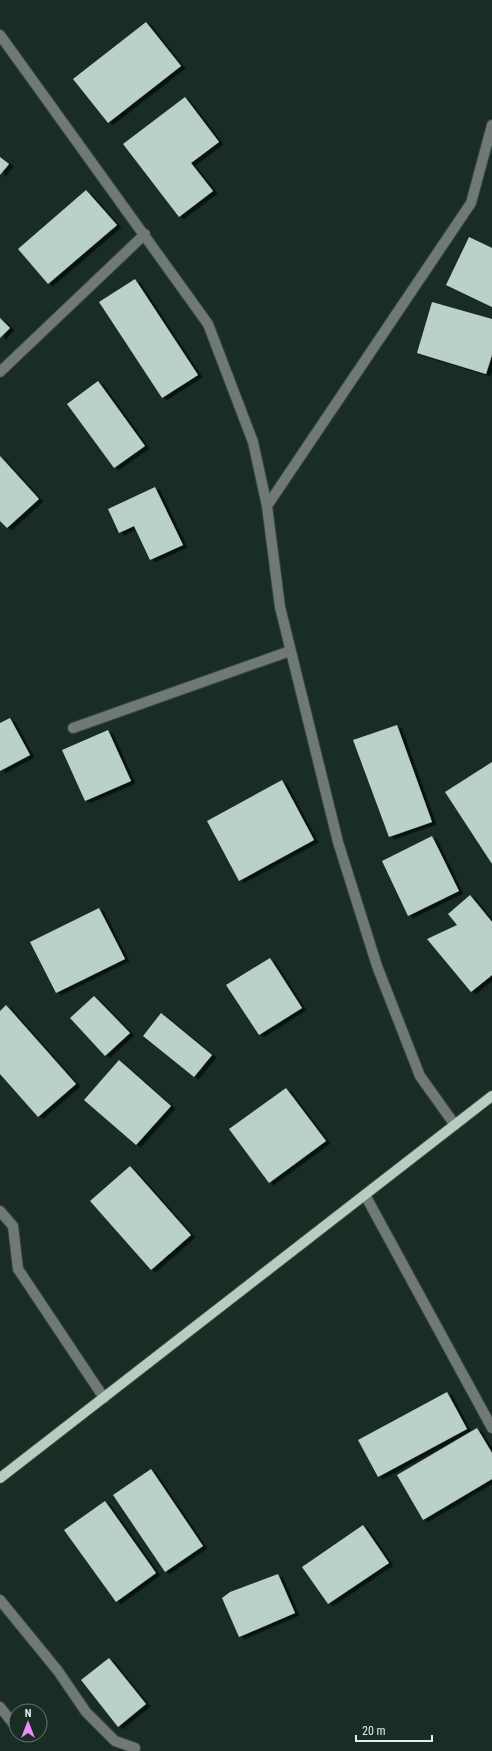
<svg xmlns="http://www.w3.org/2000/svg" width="492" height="1751" font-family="'Roboto Condensed',sans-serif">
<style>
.building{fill:#b9d1c6;filter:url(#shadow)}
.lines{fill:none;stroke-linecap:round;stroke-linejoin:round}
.minor-casing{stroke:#354840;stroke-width:12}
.major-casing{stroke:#354840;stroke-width:12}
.minor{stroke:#707975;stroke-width:10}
.major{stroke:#b8ccc2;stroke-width:10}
</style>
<defs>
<filter id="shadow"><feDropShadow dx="4.5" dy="2.5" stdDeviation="0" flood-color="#0009"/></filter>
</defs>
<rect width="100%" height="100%" fill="#192d24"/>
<g class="building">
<polygon points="146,22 181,66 108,123 73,79"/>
<polygon points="185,97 219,142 191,163 213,191 179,217 123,144"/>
<polygon points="0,157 9,164 0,175"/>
<polygon points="86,190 117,225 48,284 18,249"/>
<polygon points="469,237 492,248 492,307 446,285"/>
<polygon points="135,279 198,375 162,398 99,302"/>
<polygon points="432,302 492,319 492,355 486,374 417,353"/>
<polygon points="0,318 10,328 0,338"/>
<polygon points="98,381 145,446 114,468 67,404"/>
<polygon points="0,456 39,499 7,528 0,521"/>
<polygon points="155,487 183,545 150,560 134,526 119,533 108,509"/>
<polygon points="10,718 30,755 0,771 0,723"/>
<polygon points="397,725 432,822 389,837 353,740"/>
<polygon points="108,730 131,781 85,801 62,750"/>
<polygon points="492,762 492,864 445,792"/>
<polygon points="282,780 314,840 239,881 207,821"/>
<polygon points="432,836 459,891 408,916 382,861"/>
<polygon points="470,895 492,922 492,975 471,992 427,939 457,925 448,914"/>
<polygon points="99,908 125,959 56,993 30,942"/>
<polygon points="270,958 302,1008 259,1035 226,985"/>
<polygon points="94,996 130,1033 105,1056 70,1018"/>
<polygon points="6,1005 76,1084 38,1117 0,1074 0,1011"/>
<polygon points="161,1013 212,1055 194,1077 143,1036"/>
<polygon points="119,1060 171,1106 136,1145 84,1100"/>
<polygon points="286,1088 326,1141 269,1183 229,1129"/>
<polygon points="130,1166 191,1235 151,1270 90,1201"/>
<polygon points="447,1392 467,1429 378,1477 358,1440"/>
<polygon points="477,1428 492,1453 492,1479 423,1520 397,1475"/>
<polygon points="151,1469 203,1546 165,1572 113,1495"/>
<polygon points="105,1501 156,1573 116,1602 64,1530"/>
<polygon points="363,1525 389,1563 328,1604 302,1567"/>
<polygon points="278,1574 295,1613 239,1637 222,1598 230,1592"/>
<polygon points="109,1658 146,1704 118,1727 81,1680"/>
</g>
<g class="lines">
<defs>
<g id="minor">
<polyline points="0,35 208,324 253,442 267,506 280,607 338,842 377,966 420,1076 455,1125"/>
<polyline points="0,372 145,234"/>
<polyline points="267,506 471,203 492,125"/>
<polyline points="73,728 290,651"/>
<polyline points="365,1195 492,1428"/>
<polyline points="0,1211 13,1226 18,1269 104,1398"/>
<polyline points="0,1600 58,1671 86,1712 115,1741 135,1748"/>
<polyline points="0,1707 16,1727"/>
</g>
<polyline id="major" points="0,1478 492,1096"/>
</defs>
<use href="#minor" class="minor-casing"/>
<use href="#major" class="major-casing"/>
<use href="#minor" class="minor"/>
<use href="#major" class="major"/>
</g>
<g transform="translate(28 1723)"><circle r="19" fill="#192d24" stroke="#6a7b73"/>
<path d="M0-3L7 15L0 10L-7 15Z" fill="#ec8cfa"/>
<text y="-6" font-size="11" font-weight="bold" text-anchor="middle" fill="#e3efe9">N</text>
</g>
<path d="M356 1735v6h76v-6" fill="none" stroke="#e3efe9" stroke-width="2"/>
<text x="362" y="1735" font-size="12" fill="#e3efe9" stroke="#192d24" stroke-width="3" paint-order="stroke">20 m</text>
</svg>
